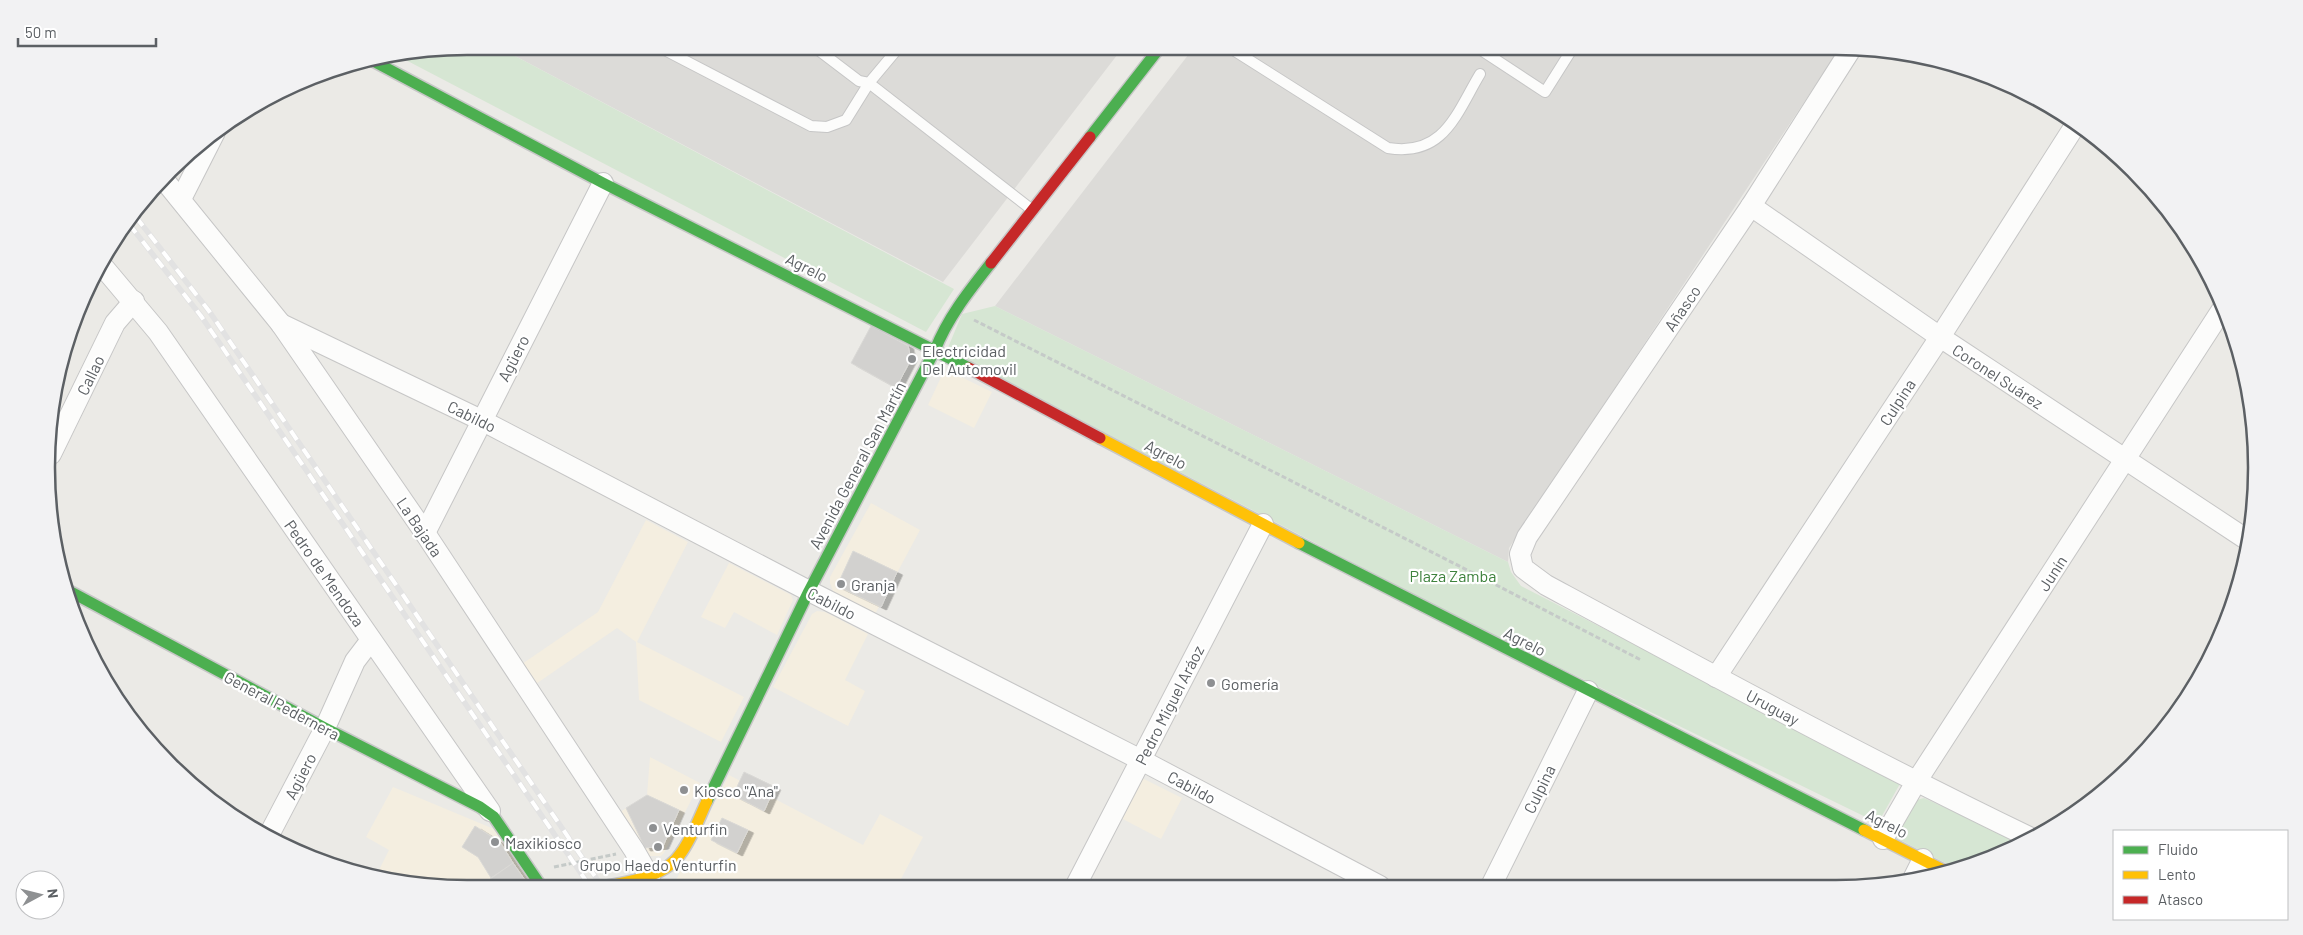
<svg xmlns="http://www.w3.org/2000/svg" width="2303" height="935" font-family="Barlow,sans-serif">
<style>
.commercial{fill:#f4eee0}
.industrial{fill:#dcdbd8}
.green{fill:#d6e6d3}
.building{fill:#d2d1cf;stroke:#dad9d6;filter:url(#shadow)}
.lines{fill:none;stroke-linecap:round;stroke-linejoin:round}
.lane-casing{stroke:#c6c6c6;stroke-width:12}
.street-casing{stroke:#c6c6c6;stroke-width:22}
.fast-casing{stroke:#c7c7c7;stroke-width:14}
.slow-casing{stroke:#c7c7c7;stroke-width:14}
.jam-casing{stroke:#c7c7c7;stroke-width:14}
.path{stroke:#c5cac8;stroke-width:3;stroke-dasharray:5 2.5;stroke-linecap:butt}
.lane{stroke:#fcfcfb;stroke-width:10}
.street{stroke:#fcfcfb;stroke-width:20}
.fast{stroke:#4caf50;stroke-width:11}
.slow{stroke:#ffc107;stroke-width:11}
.jam{stroke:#c62828;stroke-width:11}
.rail-casing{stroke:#e2e2e2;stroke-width:5.5}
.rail{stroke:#fff;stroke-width:4;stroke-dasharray:11;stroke-linecap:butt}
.poi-dot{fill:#8e9092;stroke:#fff;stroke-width:2}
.labels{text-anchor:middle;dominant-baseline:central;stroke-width:4.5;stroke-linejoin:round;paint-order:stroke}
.street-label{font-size:16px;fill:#5c6064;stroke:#fff}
.poi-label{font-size:16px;fill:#5c6064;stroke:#fff;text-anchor:start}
.park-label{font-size:16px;fill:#3e823d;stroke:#fff}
.rim{fill:none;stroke:#5c6064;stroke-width:2.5}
</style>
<defs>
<filter id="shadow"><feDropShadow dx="5.5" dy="3" stdDeviation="0" flood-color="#0004"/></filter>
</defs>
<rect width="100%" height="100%" fill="#ebeae6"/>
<g class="commercial">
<polygon points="951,372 992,392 974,428 928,405 943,373"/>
<polygon points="871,503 920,530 874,616 834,594 830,583 830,577"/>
<polygon points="646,520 688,542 637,642 744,697 721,742 639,700 636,642 617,628 533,686 519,666 598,612"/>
<polygon points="729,563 791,595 793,600 777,635 734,612 725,628 701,617"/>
<polygon points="817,611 825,612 868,634 845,680 865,691 848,726 773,687 812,614"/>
<polygon points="650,757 700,783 664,853 661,856 649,856 643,852 617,814 647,795"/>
<polygon points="729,775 863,845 880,814 923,837 901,879 916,888 672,888"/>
<polygon points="1144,779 1182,798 1161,839 1119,817 1140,780"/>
<polygon points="393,787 494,829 535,889 468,889 377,874 389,850 366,837"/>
</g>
<g class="industrial">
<polygon points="496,46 1124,46 943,282"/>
<polygon points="1195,46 1825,46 1836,54 1509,548 1508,562 995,306"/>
</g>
<g class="green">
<polygon points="468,46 496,46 954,289 926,332 400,57"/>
<polygon points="995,306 1508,562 1511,572 1521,586 1901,782 1878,823 1470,624 947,350 962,314"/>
<polygon points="1924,798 2020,842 1997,857 1955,868 1892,836 1912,801"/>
</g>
<g class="building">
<polygon points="871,326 908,346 911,359 896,388 851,363"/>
<polygon points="853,551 897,572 881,607 837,586"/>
<polygon points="744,772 775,787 764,811 733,795"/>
<polygon points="647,795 679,810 663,846 645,848 626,808"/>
<polygon points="722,818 748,830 737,853 711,840"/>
<polygon points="475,826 500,842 513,863 491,878 478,857 462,847"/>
<polygon points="513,863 527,883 518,889 476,889"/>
</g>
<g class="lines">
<defs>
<g id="lane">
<polyline points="657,46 811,126 827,127 846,120 869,83 1031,209"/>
<polyline points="813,46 859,81 869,83 900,46"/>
<path d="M 1227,46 L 1388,148 C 1444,157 1456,114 1480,74"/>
<polyline points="1475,46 1545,92 1574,46"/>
</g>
<g id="street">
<path d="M 1851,49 L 1751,206 L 1527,537 L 1520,554 L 1523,568 L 1546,585 C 1705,671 1865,758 2029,837"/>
<polyline points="165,181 281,324 425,533 634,850 650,878 651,888"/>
<polyline points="181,199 215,132"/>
<polyline points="1751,206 1940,337 2249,541"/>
<polyline points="100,263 158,332 490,811"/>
<polyline points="281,324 481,420 809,591 1141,760 1380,886"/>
<polyline points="51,454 115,323 134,301"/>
<polyline points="425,533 603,183"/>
<polyline points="1716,677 1940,337 2076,124"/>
<polyline points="270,833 325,728 355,661 371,640"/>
<polyline points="1883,839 1916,782 2223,308"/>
<polyline points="1913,879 1923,859"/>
<polyline points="1491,886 1588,691"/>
<polyline points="1075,887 1263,524"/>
</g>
<g id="fast">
<polyline points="375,62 603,183 969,368"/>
<polyline points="1090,137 1161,46"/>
<polyline points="1299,543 1864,830"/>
<polyline points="71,592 325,728 480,807 494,817 543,889"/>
<path d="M 707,801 L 809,591 L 935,350 C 948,317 969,291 991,263"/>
</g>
<g id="slow">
<polyline points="1100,438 1299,543"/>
<polyline points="1864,830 1945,871"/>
<path d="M 598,888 C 625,882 664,879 681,853 C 692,838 699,818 707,801"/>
</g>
<g id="jam">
<polyline points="991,263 1090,137"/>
<polyline points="969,368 1100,438"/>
</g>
</defs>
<use href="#lane" class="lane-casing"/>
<use href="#street" class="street-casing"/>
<use href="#fast" class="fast-casing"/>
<use href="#slow" class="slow-casing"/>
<use href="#jam" class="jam-casing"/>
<g class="path">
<polyline points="974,320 1475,574 1641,660"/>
<polyline points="554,867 616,854"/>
</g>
<use href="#lane" class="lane"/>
<use href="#street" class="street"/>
<use href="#fast" class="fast"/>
<use href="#slow" class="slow"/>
<use href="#jam" class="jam"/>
<defs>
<g id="rail">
<polyline points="136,217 209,311 603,888"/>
<polyline points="129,224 201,316 591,888"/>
</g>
</defs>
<use href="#rail" class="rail-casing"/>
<use href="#rail" class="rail"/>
</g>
<g class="poi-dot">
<circle cx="912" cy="359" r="5"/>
<circle cx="841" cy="584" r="5"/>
<circle cx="1211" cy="683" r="5"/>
<circle cx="684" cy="790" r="5"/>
<circle cx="653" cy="828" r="5"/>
<circle cx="495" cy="842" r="5"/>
<circle cx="658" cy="847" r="5"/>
</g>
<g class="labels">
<g class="street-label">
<text transform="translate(807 267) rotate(27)">Agrelo</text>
<text transform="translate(1682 308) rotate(-56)">Añasco</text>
<text transform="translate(513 358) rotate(-63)">Agüero</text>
<text transform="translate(90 375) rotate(-64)">Callao</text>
<text transform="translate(1998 376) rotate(33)">Coronel Suárez</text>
<text transform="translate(1897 402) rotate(-57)">Culpina</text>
<text transform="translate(472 416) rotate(26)">Cabildo</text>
<text transform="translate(1166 454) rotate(28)">Agrelo</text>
<text transform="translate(857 465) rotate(-62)">Avenida General San Martín</text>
<text transform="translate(420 527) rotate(56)">La Bajada</text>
<text transform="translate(325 573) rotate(55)">Pedro de Mendoza</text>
<text transform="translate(2052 573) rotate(-57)">Junín</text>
<text transform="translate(832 603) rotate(27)">Cabildo</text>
<text transform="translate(1525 641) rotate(27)">Agrelo</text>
<text transform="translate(282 705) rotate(28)">General Pedernera</text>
<text transform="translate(1169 705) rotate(-63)">Pedro Miguel Aráoz</text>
<text transform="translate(1773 707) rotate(28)">Uruguay</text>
<text transform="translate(300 776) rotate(-63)">Agüero</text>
<text transform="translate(1192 787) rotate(28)">Cabildo</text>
<text transform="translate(1539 789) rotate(-64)">Culpina</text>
<text transform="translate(1887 823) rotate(27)">Agrelo</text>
</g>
<g class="poi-label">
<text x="922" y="350">Electricidad<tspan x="922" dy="18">Del Automovil</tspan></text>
<text x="851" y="584">Granja</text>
<text x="1221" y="683">Gomería</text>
<text x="694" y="790">Kiosco "Ana"</text>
<text x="663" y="828">Venturfin</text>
<text x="505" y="842">Maxikiosco</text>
<text x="658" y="864" text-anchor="middle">Grupo Haedo Venturfin</text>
</g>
<g class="park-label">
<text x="1453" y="575">Plaza Zamba</text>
</g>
</g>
<path d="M0 0H2303V935H0ZM467 55H1836A412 412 0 0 1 2248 467V468A412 412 0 0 1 1836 880H467A412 412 0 0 1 55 468V467A412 412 0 0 1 467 55Z" fill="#f2f2f3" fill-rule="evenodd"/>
<path class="rim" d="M467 55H1836A412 412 0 0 1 2248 467V468A412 412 0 0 1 1836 880H467A412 412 0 0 1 55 468V467A412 412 0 0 1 467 55Z"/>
<rect x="2113" y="830" width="175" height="90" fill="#ffffff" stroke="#bebfc1"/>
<rect x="2123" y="846" width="25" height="8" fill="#4caf50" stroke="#bebfc1"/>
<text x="2158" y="855" font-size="15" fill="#5c6064">Fluido</text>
<rect x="2123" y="871" width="25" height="8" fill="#ffc107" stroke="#bebfc1"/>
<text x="2158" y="880" font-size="15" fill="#5c6064">Lento</text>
<rect x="2123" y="896" width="25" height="8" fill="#c62828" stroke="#bebfc1"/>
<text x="2158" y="905" font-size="15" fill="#5c6064">Atasco</text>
<g transform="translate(40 895) rotate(83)"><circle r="24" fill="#ffffff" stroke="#bebfc1"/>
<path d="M0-4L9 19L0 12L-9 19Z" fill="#8e9092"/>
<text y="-8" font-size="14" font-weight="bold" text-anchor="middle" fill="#5c6064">N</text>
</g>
<path d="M18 38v8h138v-8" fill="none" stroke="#5c6064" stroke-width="2.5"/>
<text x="25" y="38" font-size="15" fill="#5c6064" stroke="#ffffff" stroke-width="4" paint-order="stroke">50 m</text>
</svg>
